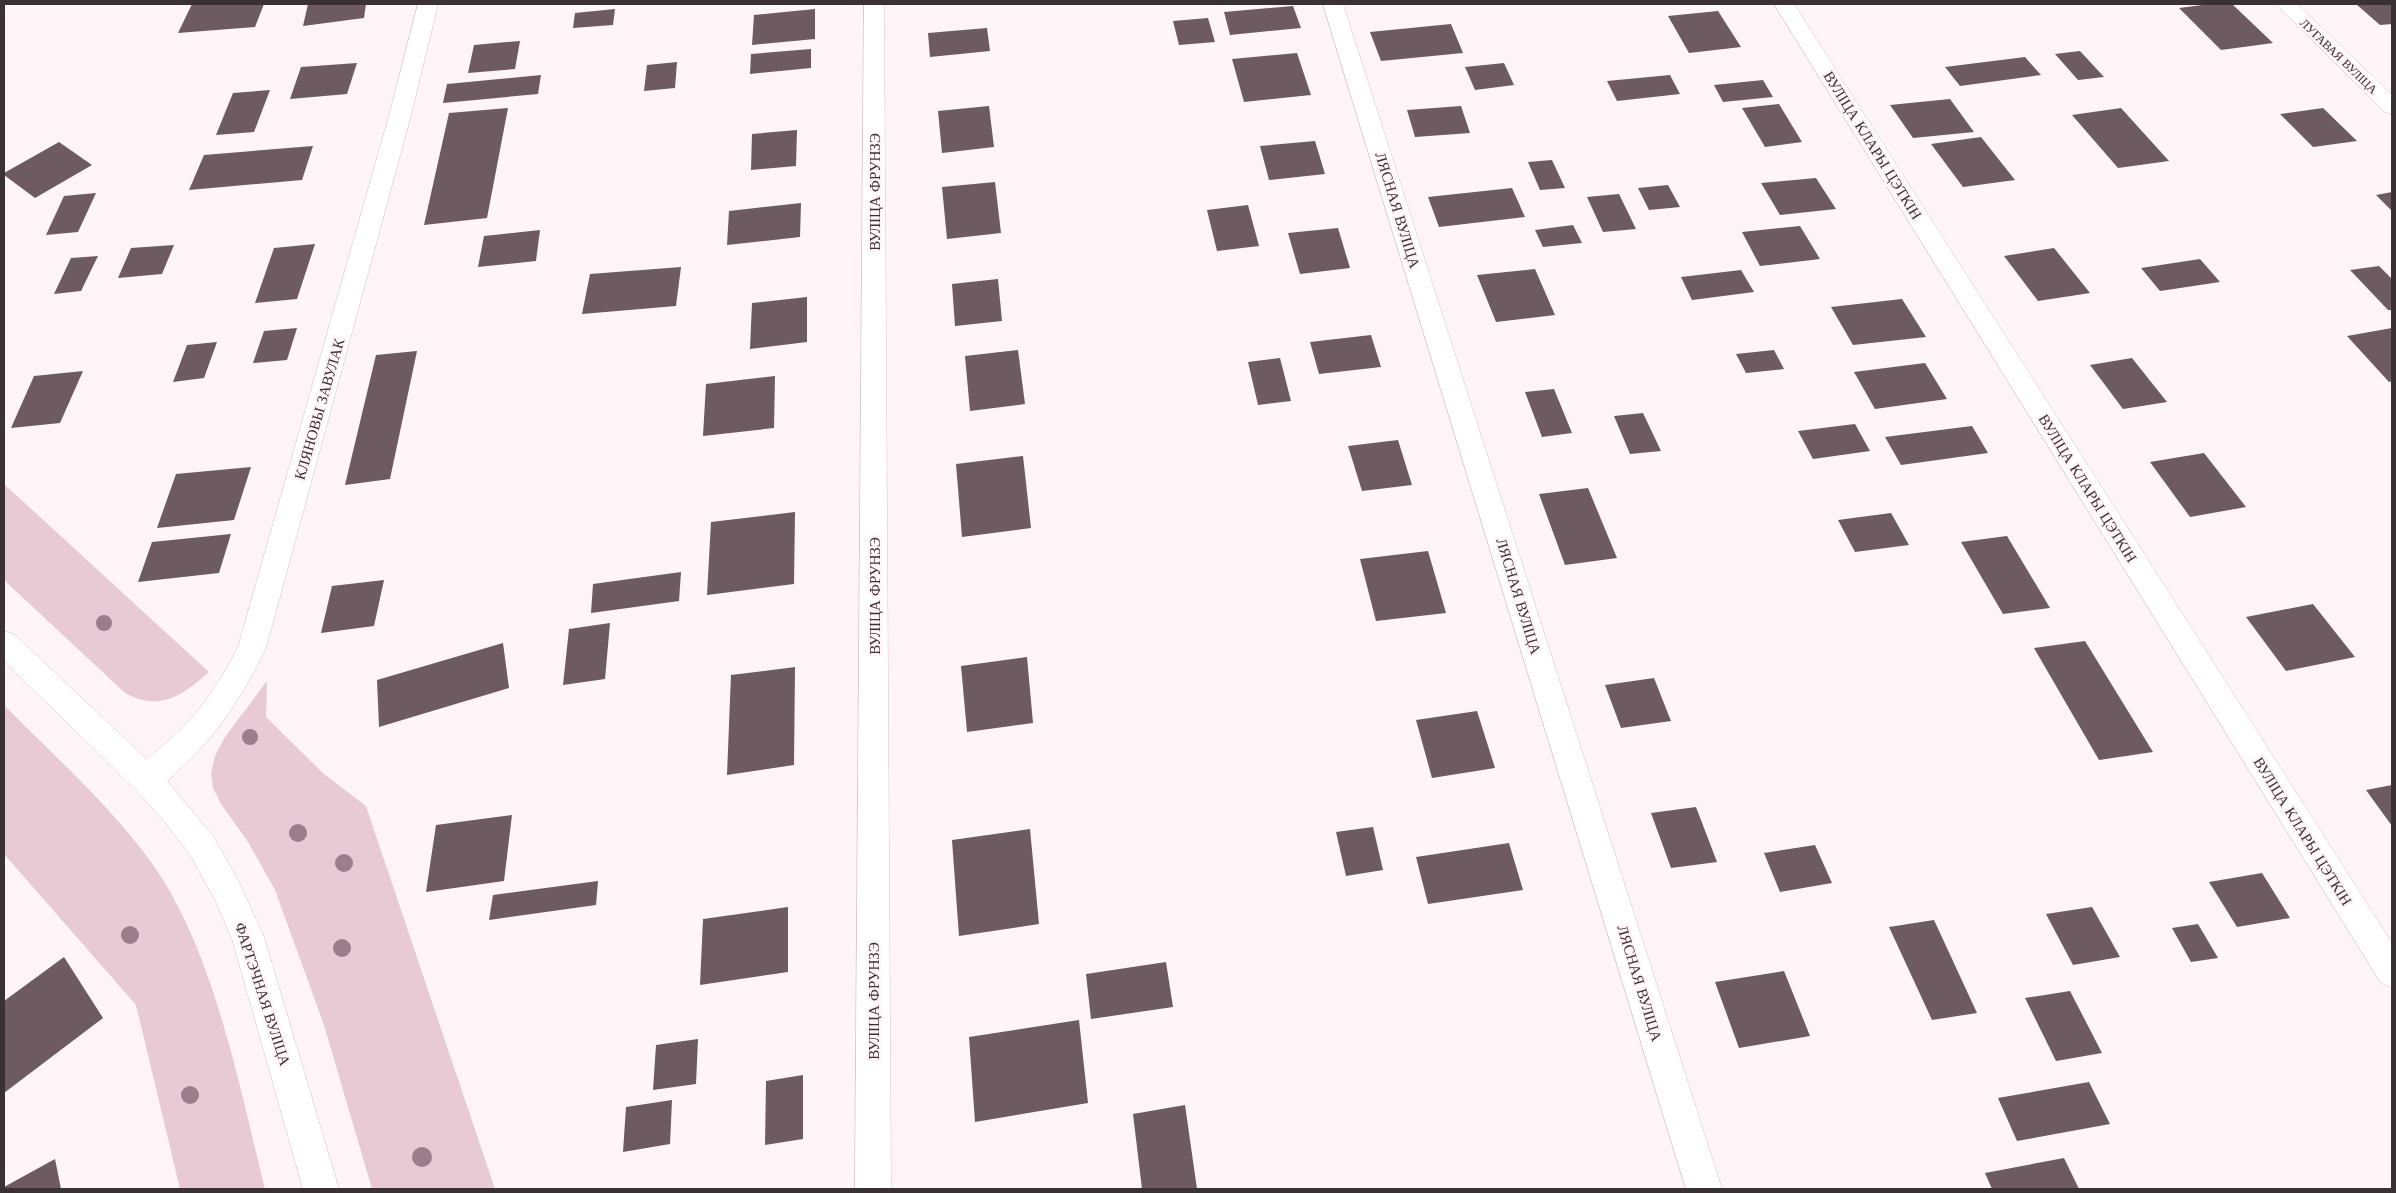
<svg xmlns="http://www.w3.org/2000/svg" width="2396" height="1193" font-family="'Libre Baskerville',serif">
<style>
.green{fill:#e8cad4}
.building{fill:#6e5a61}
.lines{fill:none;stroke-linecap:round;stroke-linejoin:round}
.minor-casing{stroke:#d8c1c9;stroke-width:1}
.tertiary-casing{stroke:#d8c1c9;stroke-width:1}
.minor{fill:#fff;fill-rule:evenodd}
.tertiary{fill:#fff;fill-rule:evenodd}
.tree{fill:#9a7e89}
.labels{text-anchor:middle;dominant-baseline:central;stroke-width:5;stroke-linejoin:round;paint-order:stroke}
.far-street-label{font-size:12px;fill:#3a3134;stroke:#fff5f8}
.street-label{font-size:15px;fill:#3a3134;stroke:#fff5f8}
</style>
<rect width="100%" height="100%" fill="#fff5f8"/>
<g class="green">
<path d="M 4,484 L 209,672 C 182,696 159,712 125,693 L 4,580 Z"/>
<polygon points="267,681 266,717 324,774 366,806 495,1189 372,1189 324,1025 275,890 248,842 221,804 213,788 211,773 215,756 225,737"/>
<path d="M 4,705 C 54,756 109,804 151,862 C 214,949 239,1086 265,1189 L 180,1189 L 136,1005 L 4,854 Z"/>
</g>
<g class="building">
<polygon points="192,4 264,4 255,27 178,33"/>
<polygon points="308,4 366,4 364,18 303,26"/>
<polygon points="2210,4 2232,4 2273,43 2221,50 2179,8"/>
<polygon points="2356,4 2392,4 2392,24 2380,25"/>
<polygon points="1293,6 1301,28 1230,35 1224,12"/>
<polygon points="615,9 613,25 573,28 575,13"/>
<polygon points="815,9 815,39 752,45 754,15"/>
<polygon points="1718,11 1741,47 1689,53 1668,16"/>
<polygon points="1208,18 1215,42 1179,45 1173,21"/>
<polygon points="1451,24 1463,53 1381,61 1370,32"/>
<polygon points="987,28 990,51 930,57 928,33"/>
<polygon points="520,41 515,69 468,73 474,45"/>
<polygon points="811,49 811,68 750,74 751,54"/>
<polygon points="2080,51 2104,77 2078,80 2055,54"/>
<polygon points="1297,53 1311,95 1244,102 1232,59"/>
<polygon points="2025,57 2041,75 1960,86 1945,67"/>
<polygon points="677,62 675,88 644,91 647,65"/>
<polygon points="357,63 347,94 290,99 301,67"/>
<polygon points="1504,63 1514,85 1475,90 1465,67"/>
<polygon points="541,75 538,94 443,103 447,84"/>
<polygon points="1670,75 1680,94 1617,101 1607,81"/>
<polygon points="1763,80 1773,97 1723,102 1714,85"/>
<polygon points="270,90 254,132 216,135 233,93"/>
<polygon points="1950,99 1974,132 1913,138 1890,105"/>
<polygon points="1779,104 1802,142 1765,147 1742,108"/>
<polygon points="989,106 994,147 942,153 938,111"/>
<polygon points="1461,106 1470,133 1415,137 1407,110"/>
<polygon points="508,108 487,218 424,225 449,113"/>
<polygon points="2121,108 2169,161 2118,168 2072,115"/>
<polygon points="2323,108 2357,141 2313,147 2280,114"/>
<polygon points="797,130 796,166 751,170 752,134"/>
<polygon points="1981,137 2015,180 1963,187 1931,144"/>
<polygon points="1315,141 1325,174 1269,180 1260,146"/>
<polygon points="59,142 92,165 35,198 4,175 4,173"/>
<polygon points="313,146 302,180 189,190 204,155"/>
<polygon points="1552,160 1565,188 1540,190 1528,162"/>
<polygon points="1816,178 1836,209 1780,215 1761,183"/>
<polygon points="995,182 1001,233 947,239 942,187"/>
<polygon points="1668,185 1680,207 1649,210 1638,188"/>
<polygon points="1512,188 1525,217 1439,227 1428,197"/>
<polygon points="2392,192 2392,211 2376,195"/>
<polygon points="96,193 78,232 46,235 64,196"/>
<polygon points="1619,194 1636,229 1603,232 1587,197"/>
<polygon points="801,203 800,237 727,245 729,211"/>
<polygon points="1248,205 1259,246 1217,251 1207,210"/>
<polygon points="1573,225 1582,243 1543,247 1535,230"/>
<polygon points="1800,226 1820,259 1760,266 1742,232"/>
<polygon points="1338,228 1350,268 1300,274 1288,233"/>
<polygon points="540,230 536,261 478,267 484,236"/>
<polygon points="315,244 297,299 255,303 274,248"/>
<polygon points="174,245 162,274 118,278 131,248"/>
<polygon points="2054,248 2090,293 2038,301 2004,256"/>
<polygon points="98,256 81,291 54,294 71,258"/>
<polygon points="2200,259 2220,282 2160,291 2141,268"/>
<polygon points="2379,266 2392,279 2392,310 2388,310 2350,270"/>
<polygon points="681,267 676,306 582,314 590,274"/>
<polygon points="1535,269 1555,315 1496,322 1477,275"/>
<polygon points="1741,270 1754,292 1692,300 1681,277"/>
<polygon points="998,279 1002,321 955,326 952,284"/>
<polygon points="807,297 807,342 750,349 752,303"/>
<polygon points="1902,299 1926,337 1853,345 1831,307"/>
<polygon points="297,328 287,360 253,363 264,331"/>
<polygon points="2392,328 2392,381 2389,382 2347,336"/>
<polygon points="1371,335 1381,367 1319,374 1310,342"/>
<polygon points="217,342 204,378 173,382 187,345"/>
<polygon points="1018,350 1025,404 970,411 965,356"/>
<polygon points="1774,350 1784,369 1746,373 1736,354"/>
<polygon points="417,351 390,479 345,485 376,355"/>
<polygon points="1280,358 1291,401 1258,405 1248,362"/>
<polygon points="2132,358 2167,402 2123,409 2090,365"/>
<polygon points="1925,363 1947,399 1875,409 1854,372"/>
<polygon points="83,371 60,423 11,428 34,376"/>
<polygon points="775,376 774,428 703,436 706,384"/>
<polygon points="1554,389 1572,433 1542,437 1525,392"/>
<polygon points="1643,413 1661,451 1630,454 1614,416"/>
<polygon points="1855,424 1870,451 1813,459 1798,431"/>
<polygon points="1972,426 1988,453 1901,465 1885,437"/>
<polygon points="1398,440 1412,485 1362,491 1348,446"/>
<polygon points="2204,453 2246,507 2190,517 2150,462"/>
<polygon points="1023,456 1031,528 962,537 956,464"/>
<polygon points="251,467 234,520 157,528 176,474"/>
<polygon points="1588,488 1617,558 1565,565 1539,494"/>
<polygon points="795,512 794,584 707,595 711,522"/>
<polygon points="1891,513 1909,545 1855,552 1838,520"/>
<polygon points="231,534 219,573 138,582 152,542"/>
<polygon points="2007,536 2050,608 2003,614 1961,542"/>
<polygon points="1428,551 1446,613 1376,621 1360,559"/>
<polygon points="681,572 679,601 591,613 593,584"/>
<polygon points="384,580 374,626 321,633 332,586"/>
<polygon points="2313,604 2355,657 2286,671 2246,617"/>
<polygon points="610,623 605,679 563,685 569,629"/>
<polygon points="2085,641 2153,752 2099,760 2034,648"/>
<polygon points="503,643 509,688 379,727 377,680"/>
<polygon points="1027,657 1033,723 967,732 961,666"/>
<polygon points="795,667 794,765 727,775 731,675"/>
<polygon points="1654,678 1671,721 1621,728 1605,685"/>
<polygon points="1477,711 1495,768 1432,778 1416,720"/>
<polygon points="2392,785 2392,826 2366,790"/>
<polygon points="1696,807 1717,862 1671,868 1651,813"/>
<polygon points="512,815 504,881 426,892 436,825"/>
<polygon points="1373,827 1383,870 1346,876 1336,832"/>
<polygon points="1030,829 1039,924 959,936 952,840"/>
<polygon points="1509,843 1523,890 1428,904 1416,857"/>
<polygon points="1815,845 1832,883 1780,892 1764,853"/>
<polygon points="2262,873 2290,918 2237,927 2209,882"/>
<polygon points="598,881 596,905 489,920 493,895"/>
<polygon points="788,907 788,972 700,985 703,919"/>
<polygon points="2092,907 2120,957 2073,965 2046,914"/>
<polygon points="1934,920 1977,1013 1932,1020 1889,927"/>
<polygon points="2198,924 2218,958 2191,962 2172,928"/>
<polygon points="64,957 103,1018 4,1093 4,1001"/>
<polygon points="1166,962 1173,1007 1091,1019 1086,974"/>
<polygon points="1784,971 1810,1036 1739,1048 1715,982"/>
<polygon points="2070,991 2102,1053 2056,1061 2025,998"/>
<polygon points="1079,1020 1088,1103 975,1122 969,1037"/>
<polygon points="698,1039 696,1084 653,1090 656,1045"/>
<polygon points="803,1075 803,1139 765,1145 766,1081"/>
<polygon points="2089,1082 2110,1124 2017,1141 1998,1098"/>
<polygon points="672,1100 670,1144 623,1152 626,1107"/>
<polygon points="1185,1105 1197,1189 1142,1189 1133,1114"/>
<polygon points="2064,1158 2079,1189 1992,1189 1985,1173"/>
<polygon points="55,1159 61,1189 4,1189 4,1187"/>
</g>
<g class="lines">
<defs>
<g id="minor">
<path d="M 418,4 L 438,4 L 410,119 L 266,648 C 244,693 220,732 183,766 C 172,777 162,788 147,794 L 136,790 L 132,780 C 142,759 167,744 183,727 C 206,704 223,676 238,647 L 388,119 Z"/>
<polygon points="864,4 884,4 891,1189 855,1189"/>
<polygon points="1323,4 1343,4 1722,1189 1686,1189"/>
<polygon points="1774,4 1794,4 2392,943 2392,988 2381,983"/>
<polygon points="2276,4 2297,4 2392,95 2392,114 2385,112"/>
</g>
<polygon id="tertiary" points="4,631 14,634 158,770 213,836 238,880 264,937 339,1189 303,1189 232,939 216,902 191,856 164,821 136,790 4,661"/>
</defs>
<use href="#minor" class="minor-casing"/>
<use href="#tertiary" class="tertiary-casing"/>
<use href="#minor" class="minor"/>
<use href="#tertiary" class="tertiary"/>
</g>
<g class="tree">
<circle cx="104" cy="623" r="8"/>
<circle cx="250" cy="737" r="8"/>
<circle cx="298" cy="833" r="9"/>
<circle cx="344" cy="863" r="9"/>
<circle cx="130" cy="935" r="9"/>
<circle cx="342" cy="948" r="9"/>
<circle cx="190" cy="1095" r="9"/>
<circle cx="422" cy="1157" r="10"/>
</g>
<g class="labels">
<g class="far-street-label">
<text transform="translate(2339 56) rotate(44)">ЛУГАВАЯ ВУЛІЦА</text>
</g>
<g class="street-label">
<text transform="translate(1873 145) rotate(58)">ВУЛІЦА КЛАРЫ ЦЭТКІН</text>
<text transform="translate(874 192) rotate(-90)">ВУЛІЦА ФРУНЗЭ</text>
<text transform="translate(1398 210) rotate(73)">ЛЯСНАЯ ВУЛІЦА</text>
<text transform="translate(319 409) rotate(-74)">КЛЯНОВЫ ЗАВУЛАК</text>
<text transform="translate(2088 488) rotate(58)">ВУЛІЦА КЛАРЫ ЦЭТКІН</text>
<text transform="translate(874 596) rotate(-90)">ВУЛІЦА ФРУНЗЭ</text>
<text transform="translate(1519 596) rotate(73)">ЛЯСНАЯ ВУЛІЦА</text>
<text transform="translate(2303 831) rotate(58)">ВУЛІЦА КЛАРЫ ЦЭТКІН</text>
<text transform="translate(1640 983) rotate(73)">ЛЯСНАЯ ВУЛІЦА</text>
<text transform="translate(263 994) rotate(72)">ФАРТЭЧНАЯ ВУЛІЦА</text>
<text transform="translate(873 1001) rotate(-90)">ВУЛІЦА ФРУНЗЭ</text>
</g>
</g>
<rect width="2396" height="1193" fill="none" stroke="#3a3134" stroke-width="10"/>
</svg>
